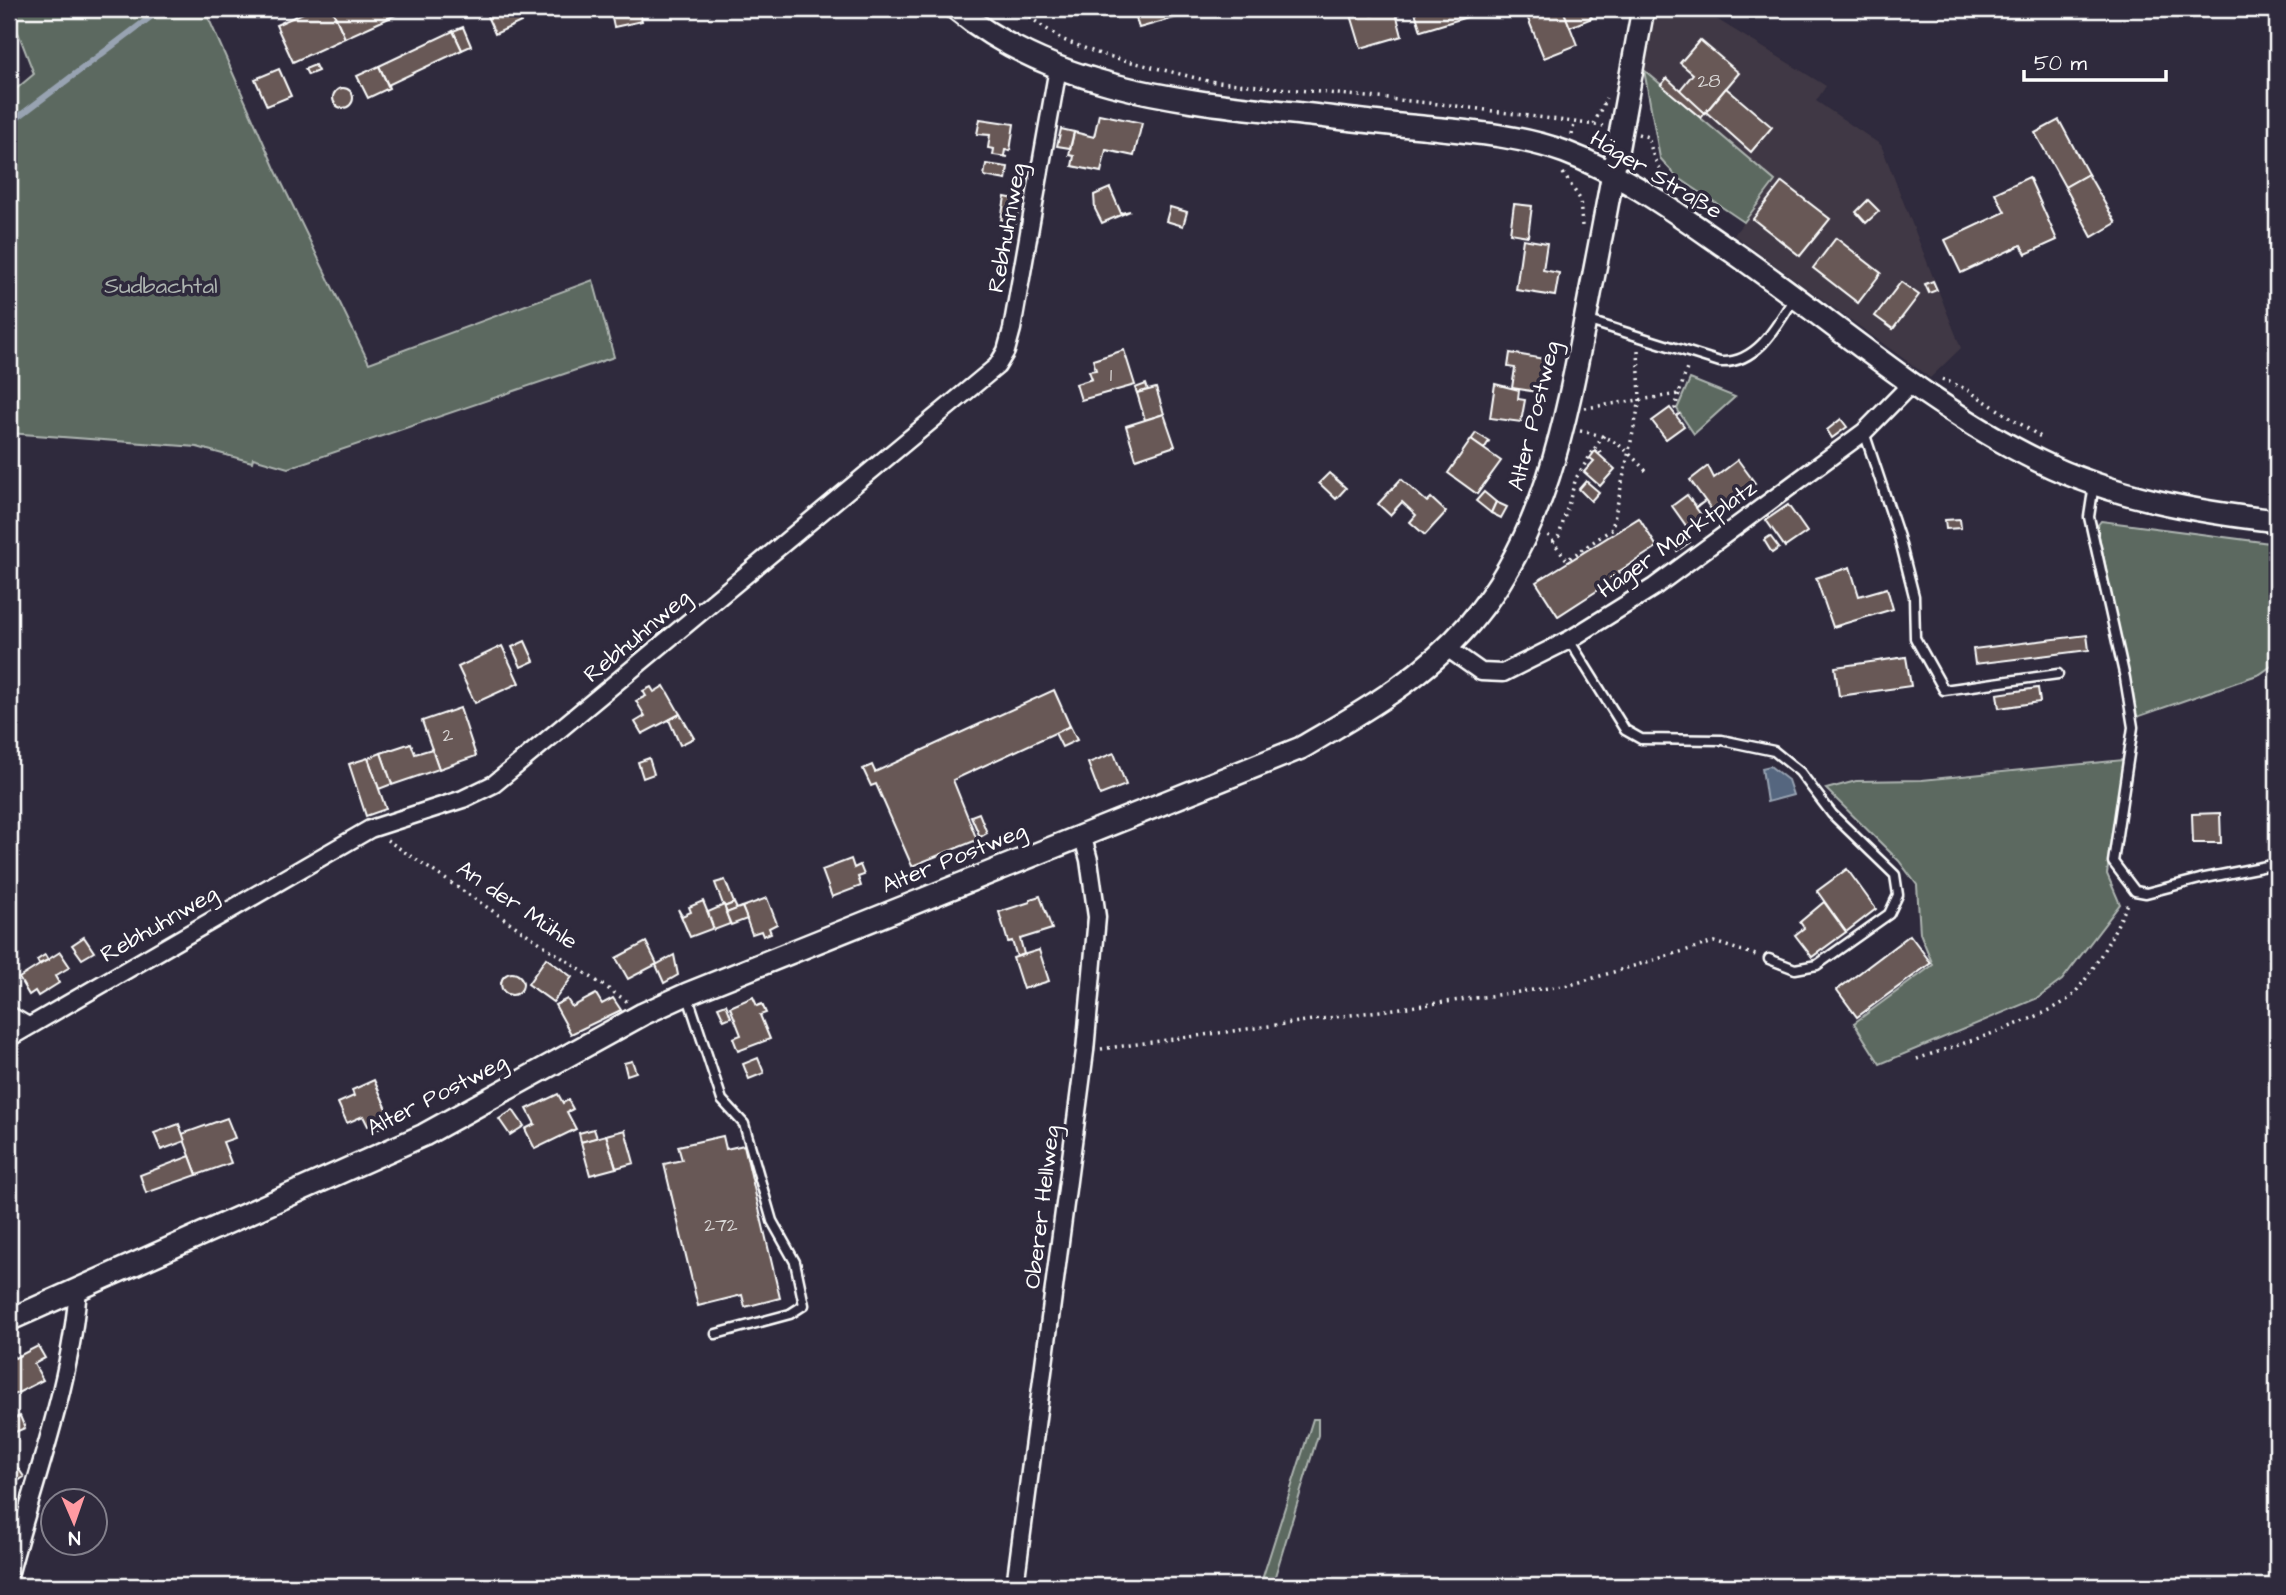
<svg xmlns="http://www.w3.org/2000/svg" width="2286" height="1595" font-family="'Architects Daughter',sans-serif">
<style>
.built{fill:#403844}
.green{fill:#5b6960;stroke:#adb4b0;stroke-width:2}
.water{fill:#54667f;stroke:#98a3b2;stroke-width:2}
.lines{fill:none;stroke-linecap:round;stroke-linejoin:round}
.stream{stroke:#98a3b2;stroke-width:6}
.building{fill:#685956;stroke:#fff;stroke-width:2}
.lane-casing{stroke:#fff;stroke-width:13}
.street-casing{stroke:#fff;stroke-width:21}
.secondary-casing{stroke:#fff;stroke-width:26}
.path{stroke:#fff;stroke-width:3.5;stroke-dasharray:2 5;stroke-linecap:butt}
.lane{stroke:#2f2a3d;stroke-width:8}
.street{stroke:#2f2a3d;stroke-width:16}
.secondary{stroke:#2f2a3d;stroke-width:21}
.labels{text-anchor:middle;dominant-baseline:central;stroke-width:7;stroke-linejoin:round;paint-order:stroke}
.number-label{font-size:19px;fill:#d9d6d5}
.street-label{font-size:23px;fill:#fff;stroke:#2f2a3d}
.park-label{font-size:23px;fill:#adb4b0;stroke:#2f2a3d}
</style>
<rect width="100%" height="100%" fill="#2f2a3d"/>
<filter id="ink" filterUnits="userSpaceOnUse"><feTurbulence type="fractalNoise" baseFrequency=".0143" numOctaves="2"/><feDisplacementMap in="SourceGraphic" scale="14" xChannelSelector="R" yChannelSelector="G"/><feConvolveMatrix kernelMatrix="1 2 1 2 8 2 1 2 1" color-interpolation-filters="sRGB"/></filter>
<g filter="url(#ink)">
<polygon class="built" points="1649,9 1700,9 1826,86 1816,101 1881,145 1961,348 1930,378 1734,235 1774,181 1644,70"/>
<g class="green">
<polygon points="9,9 216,9 208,17 276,171 369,363 593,280 614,357 288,468 253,458 252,462 197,447 9,433 9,95 34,74"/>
<polygon points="1644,70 1775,181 1744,222 1676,176 1660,158"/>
<polygon points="1690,379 1735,397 1694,434 1677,409"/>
<polygon points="2101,521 2277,544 2277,662 2260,674 2137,717 2097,526"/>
<polygon points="2123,760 2107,874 2120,904 2062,980 2038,998 1880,1064 1854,1023 1933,965 1920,933 1917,885 1899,861 1826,789 1856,781 1922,780"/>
<polygon points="1313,1419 1318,1419 1318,1435 1272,1586 1260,1586"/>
</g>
<polygon class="water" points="1770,766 1788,780 1793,795 1767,802 1762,768"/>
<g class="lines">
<polyline class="stream" points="9,124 161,9"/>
</g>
<g class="building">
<polygon points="312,9 332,9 345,38 293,62 276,25"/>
<polygon points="332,9 409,9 345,38"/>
<polygon points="502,9 515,9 521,22 495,34 487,16"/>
<polygon points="610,9 639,9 642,21 614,27"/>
<polygon points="1133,9 1206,9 1139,28"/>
<polygon points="1395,9 1402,36 1361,48 1351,15 1369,10 1371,15"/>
<polygon points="1414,9 1468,9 1470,16 1421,31"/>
<polygon points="1468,9 1492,9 1470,16"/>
<polygon points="1524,9 1563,9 1577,45 1544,58"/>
<polygon points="1563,9 1588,9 1592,18 1570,27"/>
<polygon points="463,27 471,46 462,50 453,31"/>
<polygon points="453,31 462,50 388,85 379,66"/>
<polygon points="1700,40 1739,73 1705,113 1679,91 1693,74 1680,63"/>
<polygon points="315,65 318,71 308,75 305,69"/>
<polygon points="379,66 389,88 368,98 357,76"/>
<polygon points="279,69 291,96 267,106 255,79"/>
<polygon points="1667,78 1705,113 1701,118 1661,85"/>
<polygon points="1726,88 1772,127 1751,152 1706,112"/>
<circle cx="343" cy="98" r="10"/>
<polygon points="1099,114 1142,123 1134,156 1106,150 1101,172 1072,166 1074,156 1069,155 1074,132 1094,137"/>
<polygon points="980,119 1014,124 1010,151 1005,150 1004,156 1008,157 993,155 994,149 988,148 990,135 977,134"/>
<polygon points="2059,120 2088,174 2065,187 2035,133"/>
<polygon points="1061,129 1074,132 1070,148 1057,146"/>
<polygon points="986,164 1008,167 1006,180 984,176"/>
<polygon points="2088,174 2116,223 2092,237 2065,187"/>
<polygon points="2029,177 2057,240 2026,254 2021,245 1961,273 1945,240 2005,212 1995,193"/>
<polygon points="1782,182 1830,219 1800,256 1753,219"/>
<polygon points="1110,188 1121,213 1130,211 1102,223 1095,209 1094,195"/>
<polygon points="1005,197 1020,200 1016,223 1001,220"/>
<polygon points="1868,200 1879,211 1866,223 1856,212"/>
<polygon points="1514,204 1532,206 1528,236 1510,233"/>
<polygon points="1170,207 1187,212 1183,226 1166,221"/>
<polygon points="1836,238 1881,273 1858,303 1813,268"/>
<polygon points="1523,239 1547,243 1543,270 1559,273 1555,296 1516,290"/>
<polygon points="1933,281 1937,290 1929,293 1925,284"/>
<polygon points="1901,282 1919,295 1893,329 1875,316"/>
<polygon points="1124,350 1135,385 1081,400 1076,384 1092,379 1089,371 1096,370 1093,360"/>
<polygon points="1510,353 1544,359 1538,392 1512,388 1515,368 1508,367"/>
<polygon points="1146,384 1148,390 1137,393 1135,388"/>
<polygon points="1495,384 1519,390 1518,399 1525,400 1521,422 1490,418"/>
<polygon points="1156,388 1164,414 1145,420 1137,393"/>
<polygon points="1670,408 1684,426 1666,439 1652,421"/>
<polygon points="1164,414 1175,446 1136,459 1126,426"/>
<polygon points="1841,419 1847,427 1832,438 1827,430"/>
<polygon points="1476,433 1489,441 1484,449 1471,440"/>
<polygon points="1471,440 1501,461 1477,494 1448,473"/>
<polygon points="1595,451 1615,469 1600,486 1584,472 1594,461 1590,458"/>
<polygon points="1738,460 1755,483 1714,513 1690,480 1708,466 1714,478"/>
<polygon points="1329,473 1346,488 1336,499 1319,483"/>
<polygon points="1401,479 1427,502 1431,498 1446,512 1425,535 1410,522 1416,515 1402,502 1390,515 1378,504"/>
<polygon points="1586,481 1599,492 1591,501 1579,489"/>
<polygon points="1484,492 1496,502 1491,513 1476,501"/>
<polygon points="1687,495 1696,507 1705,501 1696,508 1702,516 1687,527 1672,506"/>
<polygon points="1496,502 1507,507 1501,518 1491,513"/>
<polygon points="1788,505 1807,532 1785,547 1766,520"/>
<polygon points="1639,518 1657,547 1618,572 1620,576 1558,616 1536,582"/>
<polygon points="1960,519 1961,528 1946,529 1945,520"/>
<polygon points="1685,535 1690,542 1677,551 1672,544"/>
<polygon points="1770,536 1779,548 1772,553 1764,540"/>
<polygon points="1850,567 1859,596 1887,588 1893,609 1833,627 1816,578"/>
<polygon points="2087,635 2089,650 1975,664 1973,649"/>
<polygon points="525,641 534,661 521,667 512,647"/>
<polygon points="502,646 519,683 475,703 458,667"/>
<polygon points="1906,657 1911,686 1839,696 1835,667"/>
<polygon points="664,686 680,714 642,734 635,722 645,716 636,701 646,696 643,691 651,687 654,692"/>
<polygon points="2038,688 2040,702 1999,708 1997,694"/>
<polygon points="1054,690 1070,726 953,780 977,840 912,866 876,784 871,786 863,769 872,765 875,772"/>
<polygon points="460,708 476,756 439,769 422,721"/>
<polygon points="680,714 694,738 680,745 669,720"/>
<polygon points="1070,726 1077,740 1062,747 1055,733"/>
<polygon points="411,743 415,754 432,749 439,769 392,785 381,753"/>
<polygon points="381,753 392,784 379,789 368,758"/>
<polygon points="1114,753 1126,785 1100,795 1088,763"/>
<polygon points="368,758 386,809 366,816 349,764"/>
<polygon points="649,758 654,774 643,778 638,762"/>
<polygon points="979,813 987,833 980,837 971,816"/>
<polygon points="2220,813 2221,843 2193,843 2192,814"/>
<polygon points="851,859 854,868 860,865 864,875 858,877 861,886 832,897 822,870"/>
<polygon points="1847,869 1876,909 1846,932 1817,891"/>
<polygon points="725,880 734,903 724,907 715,883"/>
<polygon points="1040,896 1052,929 1020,939 1024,954 1017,957 1012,941 1008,942 999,912 1030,902 1030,899"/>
<polygon points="767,898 777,924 769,928 771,933 763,936 761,931 752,934 742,907"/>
<polygon points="703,901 714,928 690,937 678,909 682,916 691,912 689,907"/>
<polygon points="1824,902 1846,932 1812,957 1795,935 1804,928 1800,922"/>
<polygon points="734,903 737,909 727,913 724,907"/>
<polygon points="724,905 730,924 714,930 708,912"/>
<polygon points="742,907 747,919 731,925 726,913"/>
<polygon points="1910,935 1931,963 1857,1017 1837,990"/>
<polygon points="84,937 94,952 82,959 72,945"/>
<polygon points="646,942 657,964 628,979 616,958"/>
<polygon points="1039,950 1049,981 1023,989 1013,958"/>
<polygon points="60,952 70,967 55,976 59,983 38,996 35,991 29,995 19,978"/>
<polygon points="45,955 48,960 39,964 37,960"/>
<polygon points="674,955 678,975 664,983 656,965"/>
<polygon points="546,958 572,977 553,1002 528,984"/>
<circle cx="512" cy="984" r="11"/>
<polygon points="596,994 602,1004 613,998 621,1010 571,1034 555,1005 567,999 572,1007"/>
<polygon points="753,997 757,1006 762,1004 766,1013 760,1015 770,1039 738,1051 733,1038 741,1035 730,1007"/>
<polygon points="726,1004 731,1017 724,1020 718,1007"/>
<polygon points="758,1058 764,1073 749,1079 743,1064"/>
<polygon points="632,1061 636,1072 627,1075 624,1063"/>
<polygon points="374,1080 390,1116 380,1121 383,1126 375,1130 372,1124 368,1126 363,1116 347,1123 338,1103 354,1096 352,1090"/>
<polygon points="558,1094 563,1103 568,1100 573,1109 567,1112 576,1129 535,1149 525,1129 535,1124 527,1109"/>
<polygon points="513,1110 524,1126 510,1135 499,1119"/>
<polygon points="227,1118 235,1138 223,1142 231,1163 197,1175 182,1134"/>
<polygon points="179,1124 185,1141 161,1150 154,1133"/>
<polygon points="594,1129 597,1138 581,1142 579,1133"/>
<polygon points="625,1130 634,1163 616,1168 606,1135"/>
<polygon points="606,1135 616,1168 590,1175 581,1142"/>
<polygon points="723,1136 726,1149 744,1145 780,1298 745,1307 742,1295 698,1306 664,1164 682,1160 678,1146"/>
<polygon points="190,1156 197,1175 146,1193 140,1175"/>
<polygon points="38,1346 45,1358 34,1364 43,1380 12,1396 9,1390 9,1357 12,1355 15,1358"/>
<polygon points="20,1416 25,1428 13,1433 9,1420"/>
<polygon points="18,1468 24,1477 9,1487 9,1474"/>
</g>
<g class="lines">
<defs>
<g id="lane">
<path d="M 1586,320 L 1720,362 C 1757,364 1777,326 1794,298"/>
<polyline points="1864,432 1899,537 1914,596 1915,638 1944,690 2058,674"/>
<polyline points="2094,484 2089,517 2125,678 2133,727 2113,862 2135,891 2146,893 2200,879 2277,864"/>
<polyline points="1569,640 1625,730 1641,739 1722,740 1774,751 1800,772 1832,814 1895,875 1898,895 1889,914 1817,965 1795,969 1769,959"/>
<polyline points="688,997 722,1100 744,1124 772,1221 795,1262 804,1305 790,1314 716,1334"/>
</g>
<g id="street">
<polyline points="1447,648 1481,672 1503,673 1569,640 1654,587 1864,432 1913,382"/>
<polyline points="9,1015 28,1026"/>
<polyline points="9,1038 370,829 463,799 494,784 997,366 1006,351 1012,329 1058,68"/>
<path d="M 9,1576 C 33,1483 72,1383 78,1287"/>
<polyline points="1015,1586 1085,1051 1097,917 1089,860 1082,834"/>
</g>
<g id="secondary">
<path d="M 956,9 C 1048,85 1170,100 1284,112 C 1330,117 1376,123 1422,127 C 1469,132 1519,135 1565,152 C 1626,175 1679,215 1733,252 C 1832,320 1931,409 2039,461 C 2113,497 2196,512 2277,521"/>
<path d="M 9,1320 L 424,1135 L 643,1014 L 687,994 L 1301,748 C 1364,711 1422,679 1470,623 C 1551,528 1569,403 1592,284 C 1610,193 1626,101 1643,9"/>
</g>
</defs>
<use href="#lane" class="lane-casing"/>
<use href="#street" class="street-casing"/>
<use href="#secondary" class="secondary-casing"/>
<g class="path">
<polyline points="1018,9 1061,39 1100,54 1208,81 1449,105 1603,126"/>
<polyline points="1594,124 1606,98"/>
<polyline points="1638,134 1648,137 1654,158 1669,183"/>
<polyline points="1572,135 1574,124"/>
<polyline points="1563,173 1580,199 1582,226"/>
<polyline points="1942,379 1966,389 2044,439"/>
<polyline points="1679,394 1675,408 1680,417"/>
<polyline points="1585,408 1679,394 1688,365"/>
<path d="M 1580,431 C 1616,437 1623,447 1647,472"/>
<polyline points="1601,453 1595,448 1604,435"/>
<polyline points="1548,535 1567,560 1612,529 1640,400 1638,350"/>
<polyline points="1553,542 1559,536 1576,478 1595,448"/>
<polyline points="387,840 628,1002"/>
<polyline points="1101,1049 1570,985 1714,942 1759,956"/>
<path d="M 1917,1059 C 1950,1047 2052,1017 2073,995 C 2096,969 2113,933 2129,902"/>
</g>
<use href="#lane" class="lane"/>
<use href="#street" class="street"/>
<use href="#secondary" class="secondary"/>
</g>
</g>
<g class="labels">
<g class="number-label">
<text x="1709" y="81">28</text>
<text x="1111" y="375">1</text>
<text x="448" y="735">2</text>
<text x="721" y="1225">272</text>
</g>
<g class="street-label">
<text transform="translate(1656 175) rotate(31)">Häger Straße</text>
<text transform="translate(1007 228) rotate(-80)">Rebhuhnweg</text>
<text transform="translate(1534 416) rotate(-76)">Alter Postweg</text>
<text transform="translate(1677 539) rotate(-35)">Häger Marktplatz</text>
<text transform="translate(637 636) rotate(-40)">Rebhuhnweg</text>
<text transform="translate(954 858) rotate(-22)">Alter Postweg</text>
<text transform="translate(517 905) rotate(34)">An der Mühle</text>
<text transform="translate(159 924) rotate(-30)">Rebhuhnweg</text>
<text transform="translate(437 1095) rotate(-27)">Alter Postweg</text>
<text transform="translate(1042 1207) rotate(-83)">Oberer Hellweg</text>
</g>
<g class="park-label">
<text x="161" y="286">Sudbachtal</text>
</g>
</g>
<rect width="2286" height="1595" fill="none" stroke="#2f2a3d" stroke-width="35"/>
<rect x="18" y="18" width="2251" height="1560" fill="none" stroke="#fff" stroke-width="2.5" filter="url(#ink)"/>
<g transform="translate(74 1522) rotate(178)"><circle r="33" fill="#2f2a3d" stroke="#827f8b" stroke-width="2"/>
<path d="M0-5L12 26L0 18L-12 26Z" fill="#ff9aa2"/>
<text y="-10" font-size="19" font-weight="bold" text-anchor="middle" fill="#ffffff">N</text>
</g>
<path d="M2024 70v10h142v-10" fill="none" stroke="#ffffff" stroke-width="3.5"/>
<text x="2034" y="70" font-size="21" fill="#ffffff" stroke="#2f2a3d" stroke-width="5" paint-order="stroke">50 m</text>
</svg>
